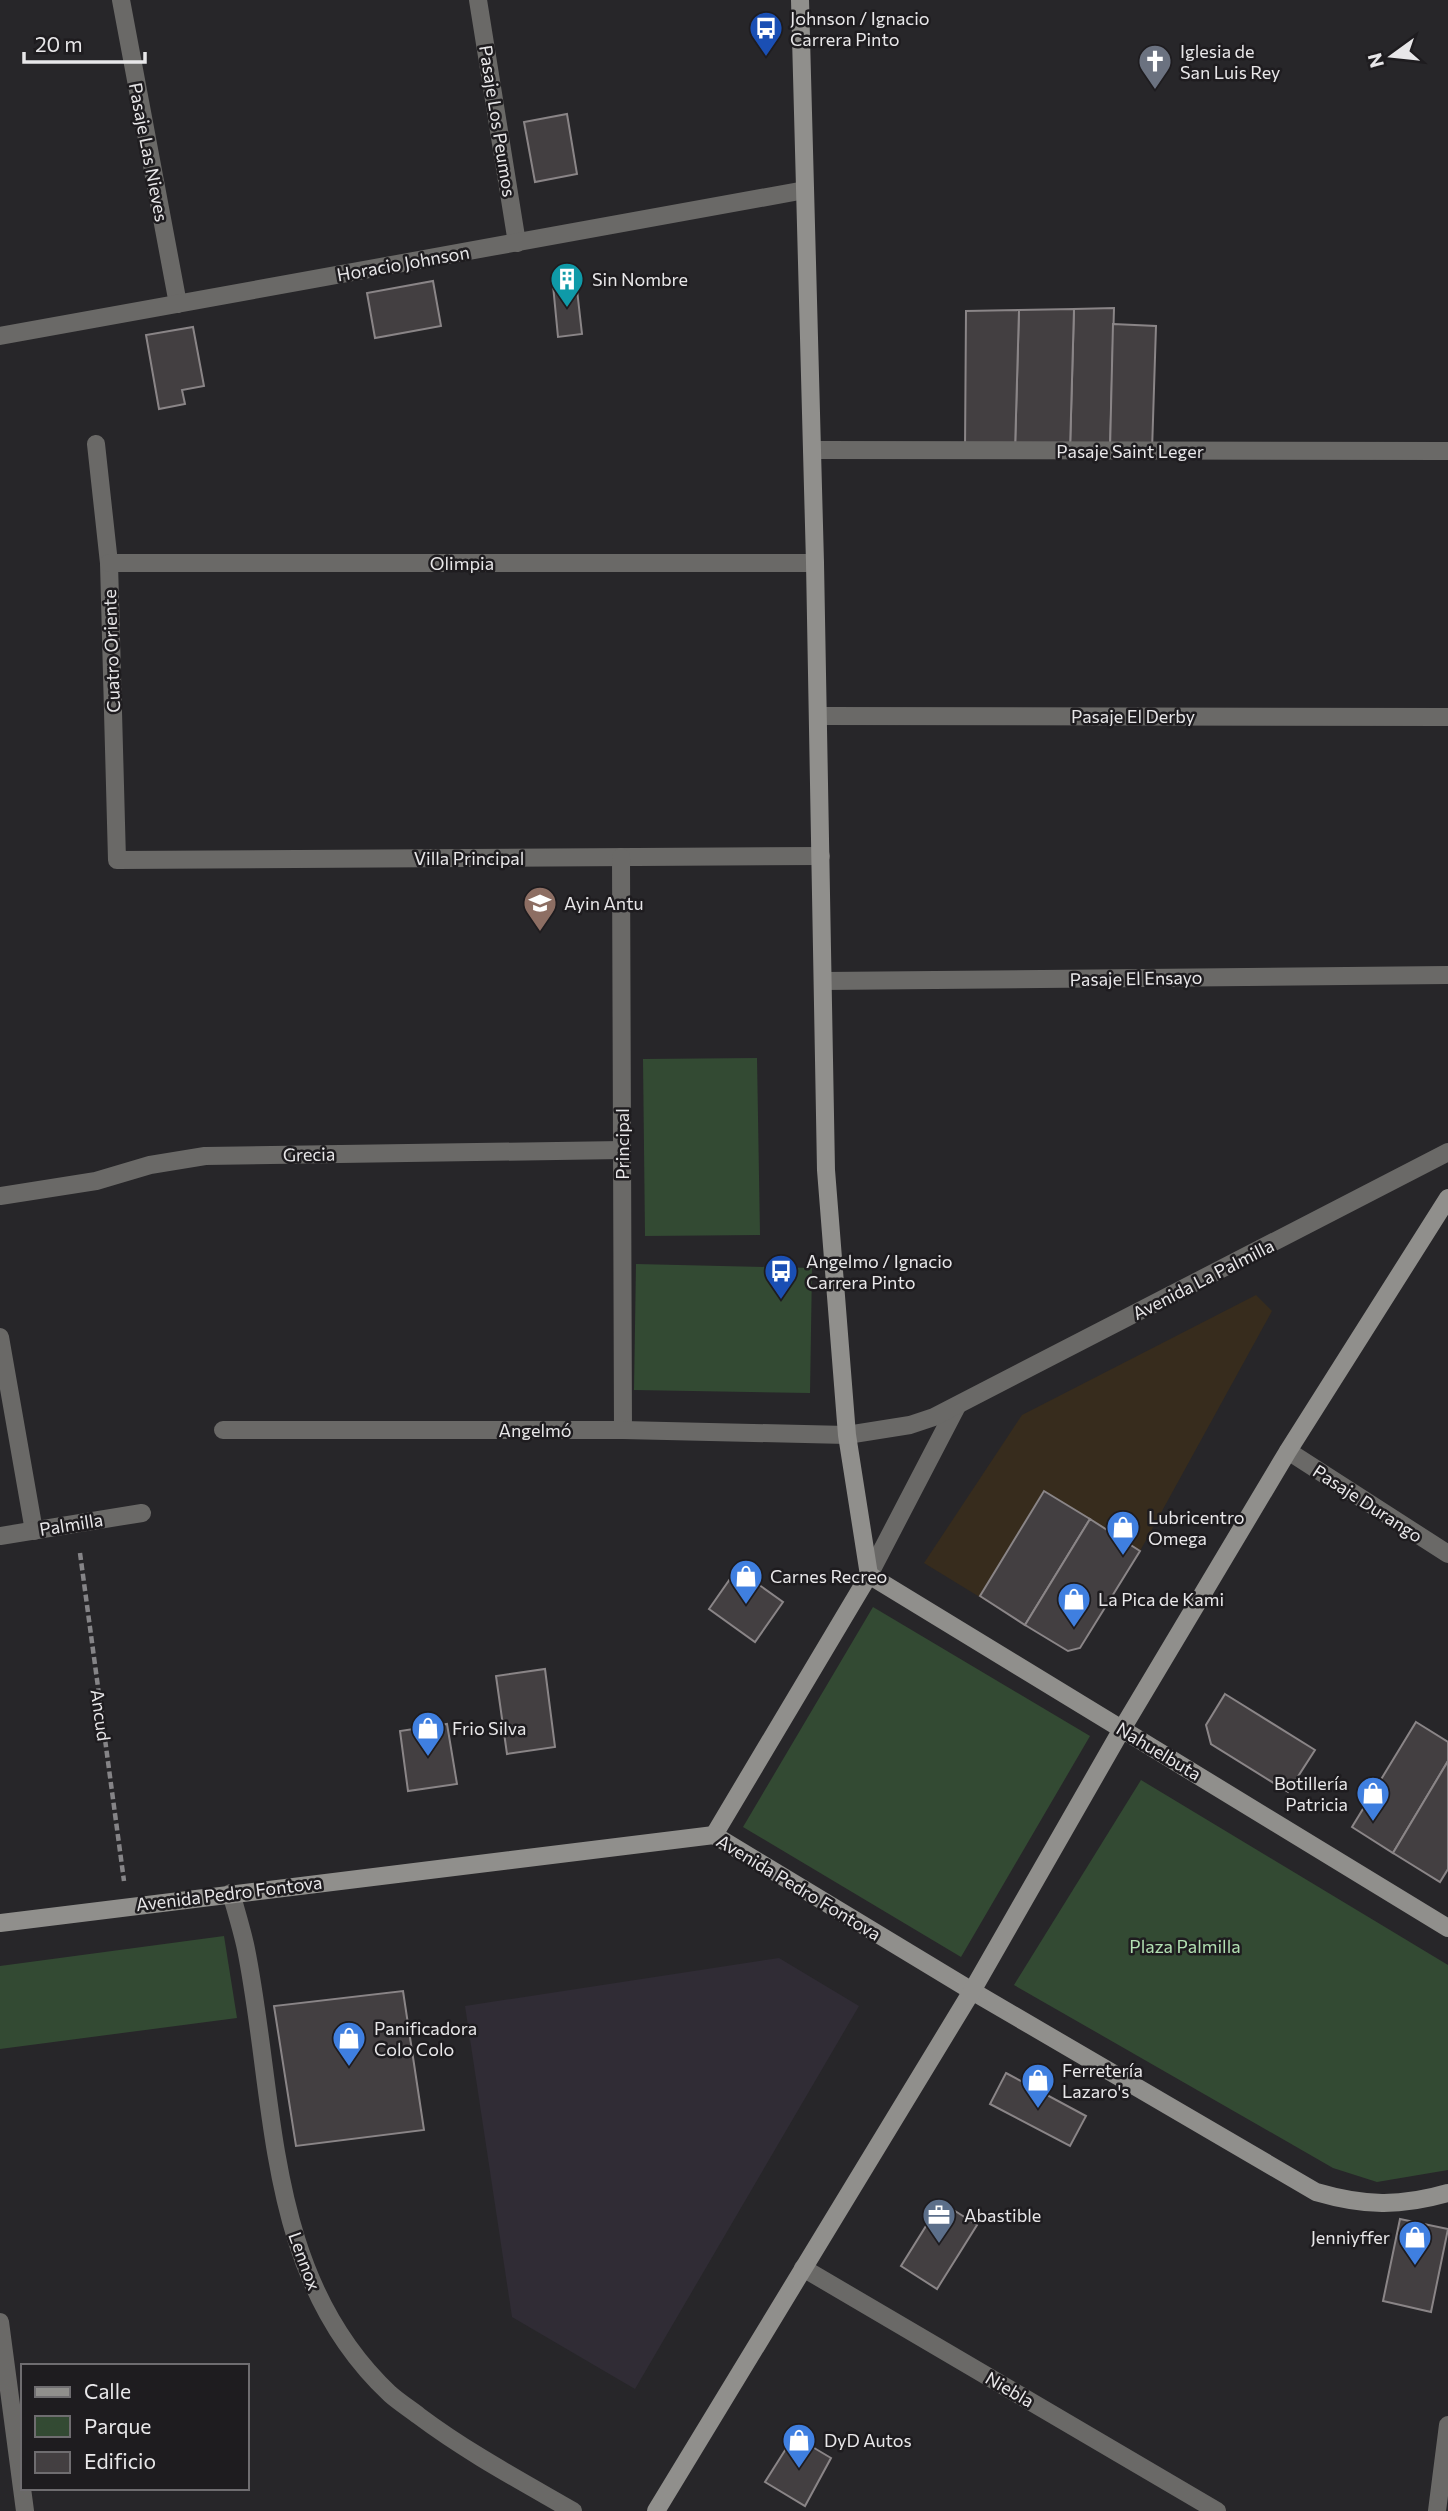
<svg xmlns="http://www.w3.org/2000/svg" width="1448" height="2511" font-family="Commissioner,sans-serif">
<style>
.commercial{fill:#372c1d}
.built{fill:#302c35}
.green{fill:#334a33}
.building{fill:#433f41;stroke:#8a8587;stroke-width:2}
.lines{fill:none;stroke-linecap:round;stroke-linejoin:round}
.path{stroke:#858487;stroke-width:4.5;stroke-dasharray:7 3.5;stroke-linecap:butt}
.minor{stroke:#6a6967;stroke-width:18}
.tertiary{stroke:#6a6967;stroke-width:18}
.secondary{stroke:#908f8c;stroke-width:18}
.labels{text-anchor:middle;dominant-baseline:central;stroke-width:5;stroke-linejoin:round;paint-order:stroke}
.poi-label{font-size:18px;fill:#e8e7e9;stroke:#1e1c1f;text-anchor:start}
.street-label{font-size:18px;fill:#e8e7e9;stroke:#1e1c1f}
.park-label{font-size:18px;fill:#b2e0b2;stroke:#1e1c1f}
</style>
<rect width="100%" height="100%" fill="#272629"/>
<polygon class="commercial" points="1256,1295 1272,1311 1140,1551 1080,1648 1068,1651 924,1563 1022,1415"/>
<polygon class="built" points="779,1958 859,2006 635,2389 512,2317 465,2006"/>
<g class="green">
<polygon points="757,1058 760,1235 645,1236 643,1059"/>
<polygon points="636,1264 812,1268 810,1393 634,1390"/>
<polygon points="873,1607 1090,1736 961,1957 743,1827"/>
<polygon points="1141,1780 1448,1965 1448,2170 1377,2182 1333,2168 1014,1985"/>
<polygon points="224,1936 237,2018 0,2049 0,1966"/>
</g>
<g class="building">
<polygon points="567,114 577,174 535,182 524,122"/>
<polygon points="433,281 441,326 375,338 367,293"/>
<polygon points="576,281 582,334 558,337 553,285"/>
<polygon points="1114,308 1110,450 1070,450 1074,309"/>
<polygon points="1074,309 1070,450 1015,450 1019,310"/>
<polygon points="1019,310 1015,450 965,450 966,311"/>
<polygon points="1113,324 1156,326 1152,451 1110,450"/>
<polygon points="193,327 204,386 182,390 185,404 159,409 146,335"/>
<polygon points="1044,1491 1090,1519 1025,1625 980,1596"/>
<polygon points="1090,1519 1140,1551 1080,1648 1068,1651 1025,1625"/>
<polygon points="737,1569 783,1602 755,1642 709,1609"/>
<polygon points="545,1669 555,1747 507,1754 496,1676"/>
<polygon points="1225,1694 1315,1750 1288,1792 1211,1744 1206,1725"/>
<polygon points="1416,1722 1448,1742 1448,1761 1393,1853 1352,1827"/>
<polygon points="447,1724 457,1784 408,1791 400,1731"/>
<polygon points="1448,1761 1448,1869 1440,1882 1393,1853"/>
<polygon points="403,1991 424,2130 296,2146 274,2006"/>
<polygon points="1006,2073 1086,2116 1070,2146 990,2104"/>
<polygon points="941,2202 977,2225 937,2289 901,2266"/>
<polygon points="1400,2219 1448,2229 1431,2312 1383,2301"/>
<polygon points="794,2436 831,2458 805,2506 765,2482"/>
</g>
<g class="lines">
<polyline class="path" points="80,1553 124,1881"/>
<g class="minor">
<polyline points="121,0 178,304"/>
<polyline points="478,0 517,243"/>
<polyline points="96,444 109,563 117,860 821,856"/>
<polyline points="812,450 1448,451"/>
<polyline points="109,563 815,563"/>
<polyline points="818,716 1448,717"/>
<polyline points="621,857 623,1430"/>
<polyline points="824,981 1448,975"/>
<polyline points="0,1196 96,1181 150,1165 205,1156 622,1150"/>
<polyline points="0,1337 34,1531"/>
<polyline points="223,1430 623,1430 847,1435"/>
<polyline points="1288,1451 1448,1554"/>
<polyline points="0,1536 142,1513"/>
<polyline points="869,1575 957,1406"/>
<path d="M 231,1893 C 236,1911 242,1930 246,1949 C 277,2104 264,2276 390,2394 C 399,2402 410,2409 419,2416 C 467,2452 521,2481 573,2511"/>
<polyline points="803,2268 1217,2511"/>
<polyline points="0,2322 25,2511"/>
<polyline points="1437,2511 1448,2425"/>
</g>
<g class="tertiary">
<polyline points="0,336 805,190"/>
<polyline points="847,1435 910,1425 934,1417 1448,1152"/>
</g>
<g class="secondary">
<polyline points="869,1575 1448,1928"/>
<polyline points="714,1835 869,1575 847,1435 826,1170 815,563 800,0"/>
<path d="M 0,1923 L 714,1835 L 972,1991 L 1316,2192 C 1364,2206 1400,2207 1448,2193"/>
<polyline points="656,2511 972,1991 1122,1729 1288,1451 1448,1198"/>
</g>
</g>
<defs>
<symbol id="bus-pin" viewBox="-11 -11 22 30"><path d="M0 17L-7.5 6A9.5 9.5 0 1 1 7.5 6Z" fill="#1a4fb4" stroke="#1e1c1f"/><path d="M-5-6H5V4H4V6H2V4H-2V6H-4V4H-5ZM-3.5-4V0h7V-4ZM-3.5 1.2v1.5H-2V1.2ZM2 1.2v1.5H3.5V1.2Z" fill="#fff"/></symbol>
<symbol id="church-pin" viewBox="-11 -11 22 30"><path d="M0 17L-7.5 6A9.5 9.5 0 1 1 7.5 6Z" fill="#6b7280" stroke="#1e1c1f"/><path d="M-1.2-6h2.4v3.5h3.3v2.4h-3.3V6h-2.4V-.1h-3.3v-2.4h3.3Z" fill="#fff"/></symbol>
<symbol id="building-pin" viewBox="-11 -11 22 30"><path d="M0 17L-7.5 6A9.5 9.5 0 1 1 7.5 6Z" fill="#0f9aa8" stroke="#1e1c1f"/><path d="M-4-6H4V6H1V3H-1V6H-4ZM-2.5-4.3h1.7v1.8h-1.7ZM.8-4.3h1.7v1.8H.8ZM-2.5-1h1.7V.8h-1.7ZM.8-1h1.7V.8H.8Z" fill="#fff"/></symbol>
<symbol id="school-pin" viewBox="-11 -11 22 30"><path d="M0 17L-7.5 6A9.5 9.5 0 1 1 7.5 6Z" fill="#8d6e63" stroke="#1e1c1f"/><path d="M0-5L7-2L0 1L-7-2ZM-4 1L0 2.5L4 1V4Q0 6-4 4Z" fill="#fff"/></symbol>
<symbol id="shop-pin" viewBox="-11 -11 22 30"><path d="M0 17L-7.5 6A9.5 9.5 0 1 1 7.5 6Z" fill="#3f7fe0" stroke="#1e1c1f"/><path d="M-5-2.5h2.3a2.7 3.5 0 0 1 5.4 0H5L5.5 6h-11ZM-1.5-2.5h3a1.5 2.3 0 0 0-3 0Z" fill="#fff"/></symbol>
<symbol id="office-pin" viewBox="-11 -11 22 30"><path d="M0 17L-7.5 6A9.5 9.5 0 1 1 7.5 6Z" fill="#5c6f8a" stroke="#1e1c1f"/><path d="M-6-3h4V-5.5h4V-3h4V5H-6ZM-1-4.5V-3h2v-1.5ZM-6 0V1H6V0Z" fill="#fff"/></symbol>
</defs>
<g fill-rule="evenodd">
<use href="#bus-pin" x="747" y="9" width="38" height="52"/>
<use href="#church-pin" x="1136" y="42" width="38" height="52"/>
<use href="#building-pin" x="548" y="260" width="38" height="52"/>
<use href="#school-pin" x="521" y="884" width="38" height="52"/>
<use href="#bus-pin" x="762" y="1252" width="38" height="52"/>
<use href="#shop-pin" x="1104" y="1508" width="38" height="52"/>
<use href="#shop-pin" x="727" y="1557" width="38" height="52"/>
<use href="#shop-pin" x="1055" y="1580" width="38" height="52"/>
<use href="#shop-pin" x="409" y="1709" width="38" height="52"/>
<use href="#shop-pin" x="1354" y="1774" width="38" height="52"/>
<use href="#shop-pin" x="330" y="2019" width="38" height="52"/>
<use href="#shop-pin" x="1019" y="2061" width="38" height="52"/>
<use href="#office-pin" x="920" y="2196" width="38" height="52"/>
<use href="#shop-pin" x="1396" y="2218" width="38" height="52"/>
<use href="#shop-pin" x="780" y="2421" width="38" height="52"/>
</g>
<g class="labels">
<g class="poi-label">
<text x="790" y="18">Johnson / Ignacio<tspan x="790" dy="21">Carrera Pinto</tspan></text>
<text x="1180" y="51">Iglesia de<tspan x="1180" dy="21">San Luis Rey</tspan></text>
<text x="592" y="279">Sin Nombre</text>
<text x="564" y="903">Ayin Antu</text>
<text x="806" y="1261">Angelmo / Ignacio<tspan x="806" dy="21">Carrera Pinto</tspan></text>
<text x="1148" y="1517">Lubricentro<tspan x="1148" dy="21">Omega</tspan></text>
<text x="770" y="1576">Carnes Recreo</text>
<text x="1098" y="1599">La Pica de Kami</text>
<text x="452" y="1728">Frio Silva</text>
<text x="1348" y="1783" text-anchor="end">Botillería<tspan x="1348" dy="21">Patricia</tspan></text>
<text x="374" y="2028">Panificadora<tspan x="374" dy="21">Colo Colo</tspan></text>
<text x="1062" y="2070">Ferretería<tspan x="1062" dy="21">Lazaro's</tspan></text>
<text x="964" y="2215">Abastible</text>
<text x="1390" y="2237" text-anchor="end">Jenniyffer</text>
<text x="824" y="2440">DyD Autos</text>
</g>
<g class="street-label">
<text transform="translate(498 121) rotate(81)">Pasaje Los Peumos</text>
<text transform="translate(149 152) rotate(79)">Pasaje Las Nieves</text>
<text transform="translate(403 263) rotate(-10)">Horacio Johnson</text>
<text x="1130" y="451">Pasaje Saint Leger</text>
<text x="462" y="563">Olimpia</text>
<text transform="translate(111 651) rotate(-92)">Cuatro Oriente</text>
<text x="1133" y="716">Pasaje El Derby</text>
<text x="469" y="858">Villa Principal</text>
<text transform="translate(1136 978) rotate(-1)">Pasaje El Ensayo</text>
<text transform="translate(622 1144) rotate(-90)">Principal</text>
<text transform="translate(309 1154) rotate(-1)">Grecia</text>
<text transform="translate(1203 1279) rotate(-27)">Avenida La Palmilla</text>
<text x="535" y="1430">Angelmó</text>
<text transform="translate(1368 1503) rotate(33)">Pasaje Durango</text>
<text transform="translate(71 1524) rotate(-9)">Palmilla</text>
<text transform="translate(101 1715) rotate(82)">Ancud</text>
<text transform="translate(1159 1751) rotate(31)">Nahuelbuta</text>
<text transform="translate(799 1887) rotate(31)">Avenida Pedro Fontova</text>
<text transform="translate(229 1893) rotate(-7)">Avenida Pedro Fontova</text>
<text transform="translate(305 2261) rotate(70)">Lennox</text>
<text transform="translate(1010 2389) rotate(30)">Niebla</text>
</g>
<g class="park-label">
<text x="1185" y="1946">Plaza Palmilla</text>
</g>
</g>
<rect x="21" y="2364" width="228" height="126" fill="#1e1c1f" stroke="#6f6d70" stroke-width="2"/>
<rect x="35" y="2387" width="35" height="10" fill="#908f8c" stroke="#6f6d70" stroke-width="2"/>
<text x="84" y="2399" font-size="21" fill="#e8e7e9">Calle</text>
<rect x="35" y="2416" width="35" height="21" fill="#334a33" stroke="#6f6d70" stroke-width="2"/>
<text x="84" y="2434" font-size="21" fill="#e8e7e9">Parque</text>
<rect x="35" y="2452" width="35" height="21" fill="#433f41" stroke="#6f6d70" stroke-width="2"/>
<text x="84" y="2469" font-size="21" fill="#e8e7e9">Edificio</text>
<g transform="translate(1392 56) rotate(255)" stroke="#1e1c1f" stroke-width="5" paint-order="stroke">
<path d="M0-5L12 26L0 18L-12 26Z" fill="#e8e7e9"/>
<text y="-10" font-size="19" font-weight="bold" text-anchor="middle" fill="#e8e7e9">N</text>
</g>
<path d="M24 52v10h121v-10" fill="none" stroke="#e8e7e9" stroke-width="3.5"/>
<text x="35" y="52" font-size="21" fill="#e8e7e9" stroke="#1e1c1f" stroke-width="5" paint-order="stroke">20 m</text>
</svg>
